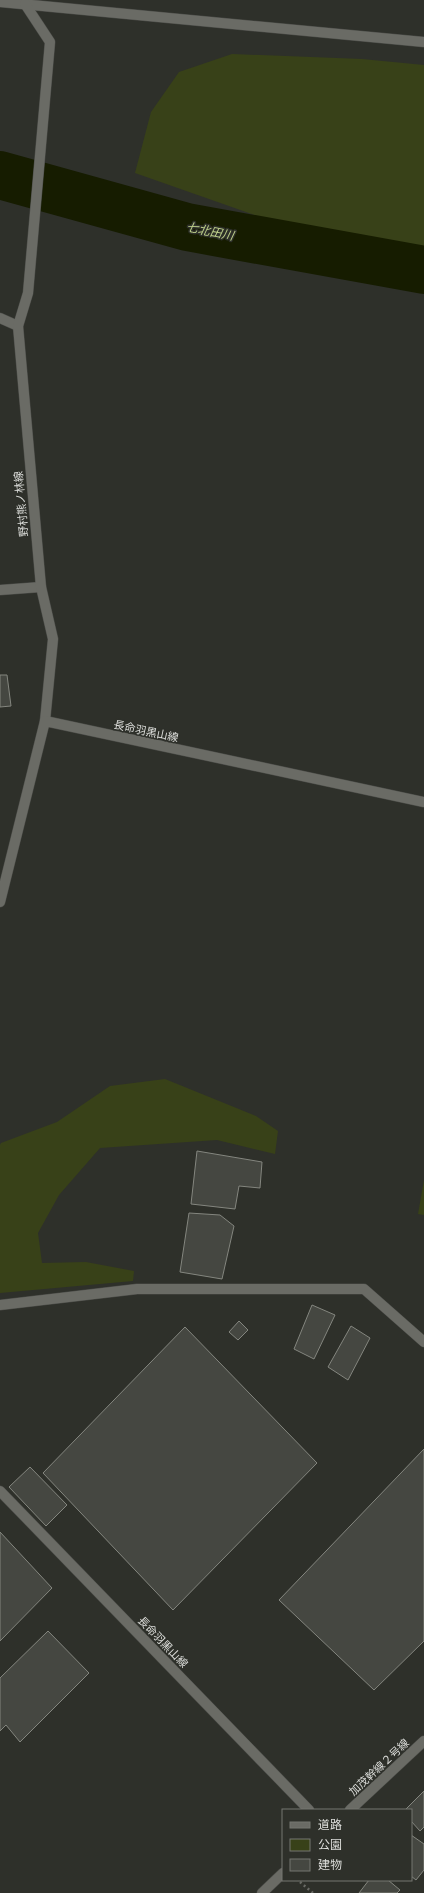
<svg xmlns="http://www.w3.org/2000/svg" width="424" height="1893" font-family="Inter,'Noto Sans JP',sans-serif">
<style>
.green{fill:#384118}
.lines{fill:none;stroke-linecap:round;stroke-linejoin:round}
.river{stroke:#161c00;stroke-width:48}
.building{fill:#454741;stroke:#84867f}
.service-casing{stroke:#4a4b47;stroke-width:11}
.minor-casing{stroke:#4a4b47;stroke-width:11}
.tertiary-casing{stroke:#4a4b47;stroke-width:11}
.path{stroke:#696a65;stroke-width:2.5;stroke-dasharray:2 3;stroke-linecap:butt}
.service{stroke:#6a6b65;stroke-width:10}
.minor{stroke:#6a6b65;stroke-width:10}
.tertiary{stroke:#6a6b65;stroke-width:10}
.labels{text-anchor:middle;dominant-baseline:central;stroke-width:3;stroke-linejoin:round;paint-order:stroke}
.street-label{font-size:11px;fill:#dddedb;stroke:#2e302a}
.water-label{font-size:12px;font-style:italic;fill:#bdcf8a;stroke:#2e302a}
</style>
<rect width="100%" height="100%" fill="#2e302a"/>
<g class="green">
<polygon points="232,54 362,59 424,65 424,258 260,217 135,173 151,112 179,72"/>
<polygon points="165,1079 256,1116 278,1131 275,1154 217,1140 100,1148 59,1195 38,1233 42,1263 86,1262 134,1271 133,1281 0,1293 0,1145 1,1143 57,1122 110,1086"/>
<polygon points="424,1180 424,1215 418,1214"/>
</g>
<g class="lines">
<polyline class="river" points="0,175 187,227 424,270"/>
</g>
<g class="building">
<polygon points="0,675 7,675 11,706 0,707"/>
<polygon points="197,1151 262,1162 260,1188 239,1186 235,1209 191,1204"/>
<polygon points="189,1213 220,1215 234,1226 222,1279 180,1272"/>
<polygon points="312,1305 335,1315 314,1359 294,1349"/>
<polygon points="239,1321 248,1330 238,1340 229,1332"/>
<polygon points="351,1326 370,1338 348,1380 328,1367"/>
<polygon points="185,1327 317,1463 173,1610 43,1473"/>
<polygon points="424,1449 424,1641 374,1690 279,1600"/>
<polygon points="30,1467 67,1505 46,1526 9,1487"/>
<polygon points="0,1532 52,1588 0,1641"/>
<polygon points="48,1631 89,1673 20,1742 6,1725 0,1731 0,1678"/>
<polygon points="424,1791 424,1827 420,1831 411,1821 411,1810 405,1810"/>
<polygon points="411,1835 424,1844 424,1870 416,1880 411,1876"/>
<polygon points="369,1880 388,1880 400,1890 397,1893 359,1893"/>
</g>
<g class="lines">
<defs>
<g id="service">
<polyline points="0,318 18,326"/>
<polyline points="0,590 41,587"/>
</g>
<g id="minor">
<polyline points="0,2 424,42"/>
<polyline points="25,4 50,42 28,293 18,326 41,587 53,639 45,721"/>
<polyline points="0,902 45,721 424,802"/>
<polyline points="0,1305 137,1289 364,1289 424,1342"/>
<polyline points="0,1491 309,1810"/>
</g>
<g id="tertiary">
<polyline points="350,1810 424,1741"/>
<polyline points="262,1893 283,1873"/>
</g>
</defs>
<use href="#service" class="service-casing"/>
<use href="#minor" class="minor-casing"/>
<use href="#tertiary" class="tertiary-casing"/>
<polyline class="path" points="300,1882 313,1893"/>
<use href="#service" class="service"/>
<use href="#minor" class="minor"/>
<use href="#tertiary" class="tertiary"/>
</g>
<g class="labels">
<g class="street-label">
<text transform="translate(21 504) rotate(-95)">野村熊ノ林線</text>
<text transform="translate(146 731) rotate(12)">長命羽黒山線</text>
<text transform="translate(163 1642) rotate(46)">長命羽黒山線</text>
<text transform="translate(379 1767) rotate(-43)">加茂幹線２号線</text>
</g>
<g class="water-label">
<text transform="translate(210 231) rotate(11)">七北田川</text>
</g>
</g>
<rect x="282" y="1809" width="130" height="72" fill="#2e302a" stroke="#747671"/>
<rect x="290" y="1822" width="20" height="6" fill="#6a6b65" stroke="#747671"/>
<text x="318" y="1829" font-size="12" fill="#dddedb">道路</text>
<rect x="290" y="1839" width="20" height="12" fill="#384118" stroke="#747671"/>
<text x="318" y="1849" font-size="12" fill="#dddedb">公園</text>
<rect x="290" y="1859" width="20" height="12" fill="#454741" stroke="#747671"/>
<text x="318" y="1869" font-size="12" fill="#dddedb">建物</text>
</svg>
